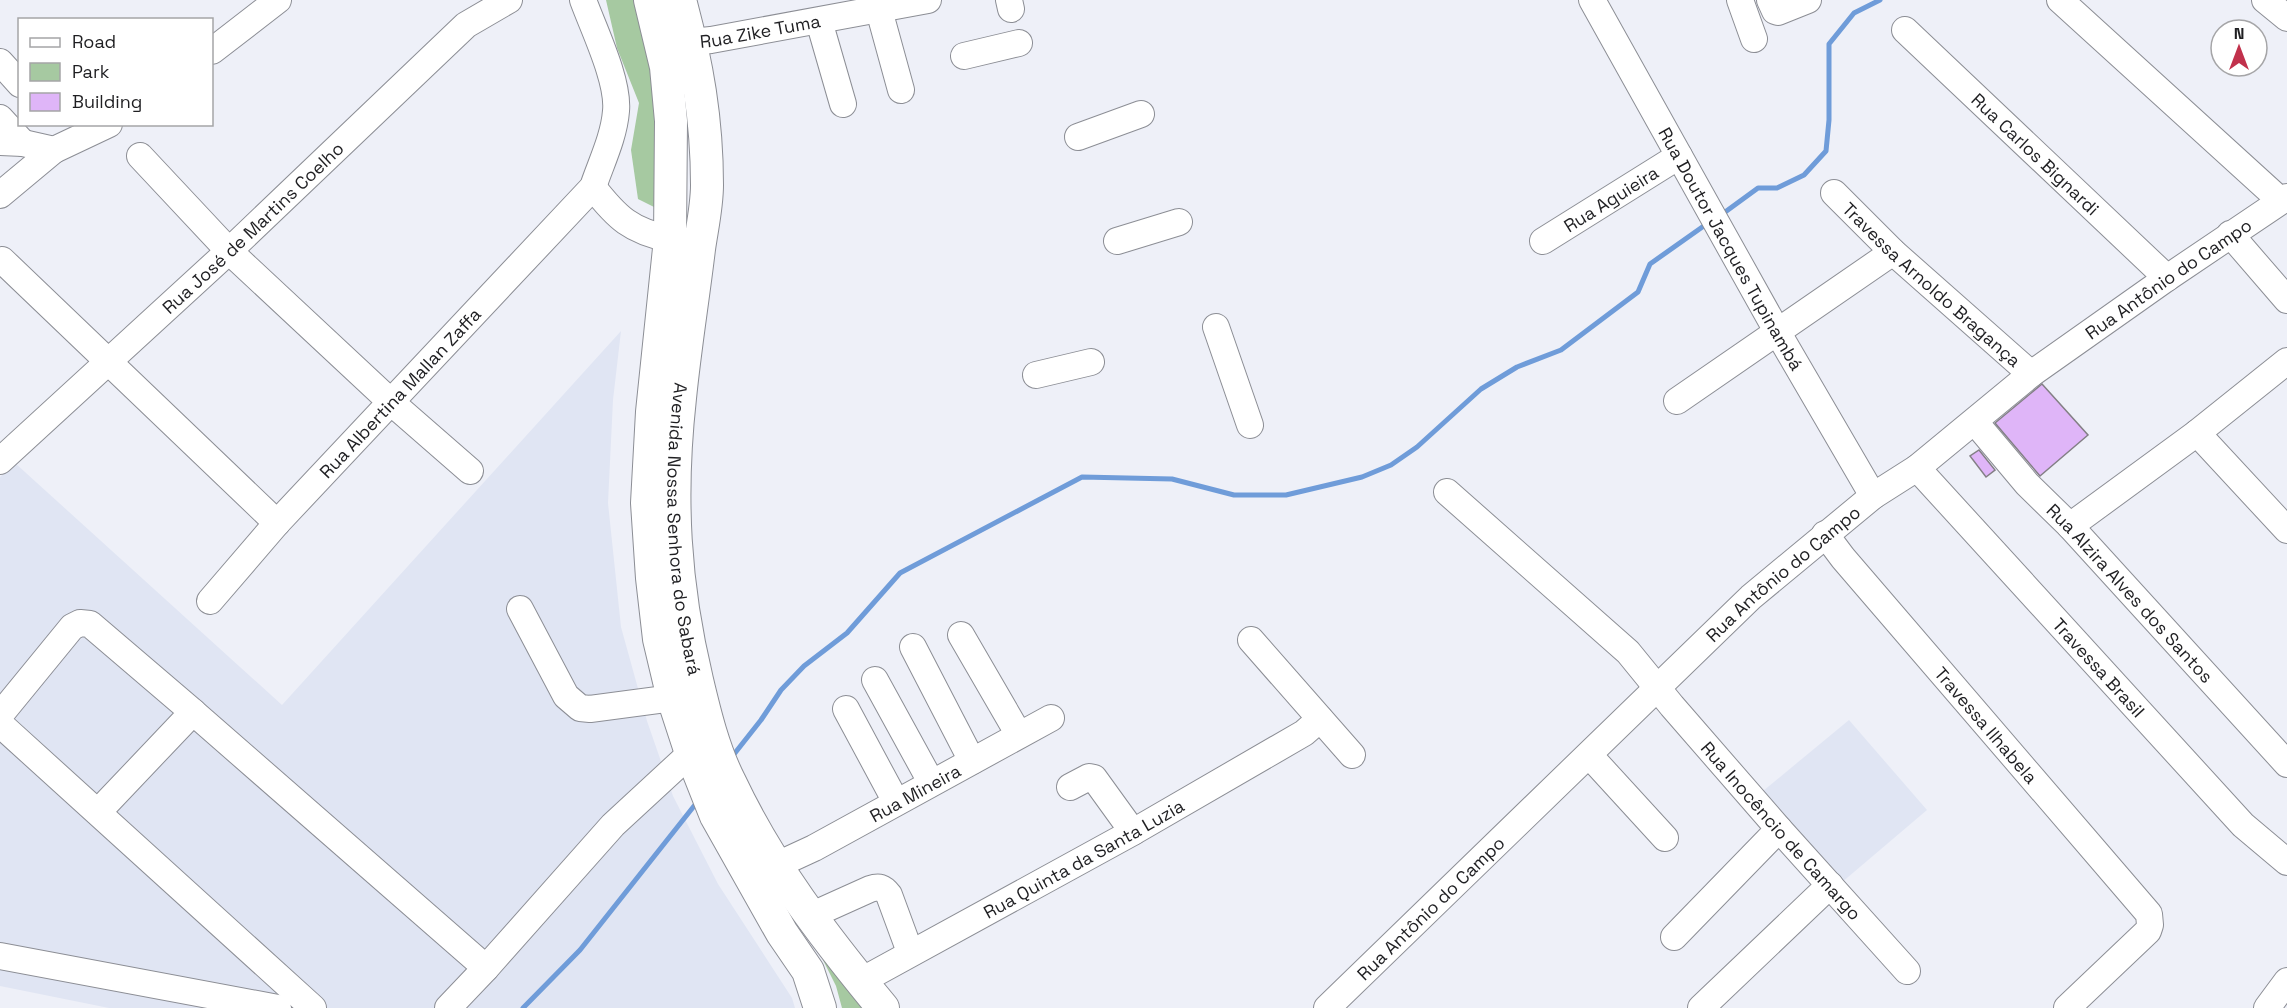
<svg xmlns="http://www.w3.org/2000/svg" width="2287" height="1008" font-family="'Space Grotesk',sans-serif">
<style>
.built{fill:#e0e5f3}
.green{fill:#a6c9a1}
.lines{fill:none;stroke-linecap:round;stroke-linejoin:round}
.stream{stroke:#6f9cd9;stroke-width:5}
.building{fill:#dfb5f8;stroke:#837f85;stroke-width:1.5}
.minor-casing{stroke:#8c8e95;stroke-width:28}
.major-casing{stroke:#8c8e95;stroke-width:34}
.minor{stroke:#fff;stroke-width:26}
.major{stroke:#fff;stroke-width:32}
.labels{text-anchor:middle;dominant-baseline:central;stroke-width:4.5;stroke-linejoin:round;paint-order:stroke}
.street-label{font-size:18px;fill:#1f1f22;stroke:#fff}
</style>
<rect width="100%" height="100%" fill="#eef0f8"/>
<g class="built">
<polygon points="621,331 613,400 608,503 621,627 647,721 673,796 718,884 792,998 795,1008 109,1008 0,986 0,477 15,463 282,705"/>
<polygon points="1849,720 1927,810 1834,889 1757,796"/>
</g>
<g class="green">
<polygon points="606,0 641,0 660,71 660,210 638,199 631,150 639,103 617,48"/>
<polygon points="819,952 868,1008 842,1008 836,986"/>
</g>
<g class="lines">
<g class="stream">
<polyline points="1721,215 1758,188 1777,188 1804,175 1826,151 1829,120 1829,44 1854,13 1880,0"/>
<polyline points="731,758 761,720 781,690 804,666 847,633 900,573 1082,477 1172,479 1234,495 1286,495 1362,477 1391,465 1417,447 1481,389 1517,367 1561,350 1638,292 1650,264 1708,223"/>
<polyline points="523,1008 580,950 698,801"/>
</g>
</g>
<g class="building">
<polygon points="2042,384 2088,435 2040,476 1995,423"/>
<polygon points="1979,450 1995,470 1986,477 1970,456"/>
</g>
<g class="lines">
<defs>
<g id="minor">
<polyline points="1009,0 1011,9"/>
<path id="s1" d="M 1592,0 L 1778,333 L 1873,496"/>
<polyline points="1740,0 1754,39"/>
<polyline points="1770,0 1775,11 1778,12 1808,0"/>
<polyline points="2060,0 2281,201"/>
<polyline points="2265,0 2287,18"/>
<polyline points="879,10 901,90"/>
<polyline points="819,21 843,104"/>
<path id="s2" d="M 1905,30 L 2167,278"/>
<path id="s3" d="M 671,44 L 711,40 L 928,0"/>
<polyline points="212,51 278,0"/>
<polyline points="964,56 1019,43"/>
<polyline points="0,62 20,84"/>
<polyline points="0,118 23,143"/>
<polyline points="1078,137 1141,114"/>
<polyline points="0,142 23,143 54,150 109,124"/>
<polyline points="140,156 229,251 392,403 470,471"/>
<path d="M 593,187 C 617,218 631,231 670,239"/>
<path id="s4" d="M 1834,193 L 1893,252 L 2031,374"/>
<polyline points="0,195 54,150"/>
<polyline points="2230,234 2287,300"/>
<polyline points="1117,241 1179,222"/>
<path id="s5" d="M 1543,241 L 1679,156"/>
<polyline points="2,260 277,523"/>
<polyline points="1216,327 1250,425"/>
<polyline points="1036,375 1091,362"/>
<polyline points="1677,401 1893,252"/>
<path id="s6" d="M 1975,422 L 2027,484 L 2070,526 L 2287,764"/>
<polyline points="2197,433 2287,530"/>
<path id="s7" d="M 0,461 L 229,251 L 466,25 L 509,0"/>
<path id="s8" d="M 1917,468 L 2243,825 L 2287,862"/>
<path id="s9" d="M 1447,492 L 1628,652 L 1672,706 L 1779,829 L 1907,971"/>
<polyline points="2070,526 2197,433 2287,361"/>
<path id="s10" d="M 1825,534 L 1843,558 L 2149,914 L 2150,925 L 2148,931 L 2067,1008"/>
<path id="s11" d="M 210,601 L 277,523 L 593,187 C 601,163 614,137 616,111 C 619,81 594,30 583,0"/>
<polyline points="520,609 566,696 580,708 590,709 673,698"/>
<polyline points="961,635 1019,735"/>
<polyline points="1251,640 1352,755"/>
<polyline points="913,647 972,761"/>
<polyline points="875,680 931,782"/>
<polyline points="846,709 896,802"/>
<polyline points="193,712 486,968"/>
<polyline points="0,715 72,627 80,623 90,624 193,712 98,812"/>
<polyline points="0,724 313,1008"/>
<polyline points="1589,755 1665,838"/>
<polyline points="1070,787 1089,777 1094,778 1133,832"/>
<path id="s12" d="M 775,866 L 814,848 L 1051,718"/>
<path d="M 810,916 L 870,889 C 879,886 883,887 889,895 L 910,952"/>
<polyline points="1674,937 1779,829"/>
<polyline points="0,956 278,1008"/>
<path id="s13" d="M 861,981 L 1133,832 L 1304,733 L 1320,719"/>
<polyline points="448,1008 486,968 613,825 691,753"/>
<path id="s14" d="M 1327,1008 L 1751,597 L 1873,496 L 1917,468 L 2031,374 L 2167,278 L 2287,197"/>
<polyline points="1701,1008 1830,885"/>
<polyline points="2267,1008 2287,981"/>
</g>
<g id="major">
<polyline points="650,0 666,67 671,121 670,239 652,412 647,503 652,578 659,639 673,698 691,753 716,816 782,933 808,971 820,1008"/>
<path id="s15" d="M 680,0 C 697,63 707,119 707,185 C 707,206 702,228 699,249 C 693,299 685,348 680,398 C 669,497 674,584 697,680 C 705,714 714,751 730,782 C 769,865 825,938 883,1008"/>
</g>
</defs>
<use href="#minor" class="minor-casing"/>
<use href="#major" class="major-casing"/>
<use href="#minor" class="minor"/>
<use href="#major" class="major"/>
</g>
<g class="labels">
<g class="street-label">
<text stroke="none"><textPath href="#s3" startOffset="90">Rua Zike Tuma</textPath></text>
<text stroke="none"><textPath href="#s2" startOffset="180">Rua Carlos Bignardi</textPath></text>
<text stroke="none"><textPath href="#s5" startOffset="80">Rua Aguieira</textPath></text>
<text stroke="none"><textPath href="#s7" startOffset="344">Rua José de Martins Coelho</textPath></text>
<text stroke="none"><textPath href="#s1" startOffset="285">Rua Doutor Jacques Tupinambá</textPath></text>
<text stroke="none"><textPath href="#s14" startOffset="1116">Rua Antônio do Campo</textPath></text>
<text stroke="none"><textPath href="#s4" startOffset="134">Travessa Arnoldo Bragança</textPath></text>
<text stroke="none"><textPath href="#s11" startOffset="282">Rua Albertina Mallan Zaffa</textPath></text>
<text stroke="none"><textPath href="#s15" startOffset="534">Avenida Nossa Senhora do Sabará</textPath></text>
<text stroke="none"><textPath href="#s14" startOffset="630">Rua Antônio do Campo</textPath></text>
<text stroke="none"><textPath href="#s6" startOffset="231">Rua Alzira Alves dos Santos</textPath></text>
<text stroke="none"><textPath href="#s8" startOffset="270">Travessa Brasil</textPath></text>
<text stroke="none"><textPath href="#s10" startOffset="250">Travessa Ilhabela</textPath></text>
<text stroke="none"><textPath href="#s12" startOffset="158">Rua Mineira</textPath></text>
<text stroke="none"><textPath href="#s9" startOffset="477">Rua Inocêncio de Camargo</textPath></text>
<text stroke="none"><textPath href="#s13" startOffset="254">Rua Quinta da Santa Luzia</textPath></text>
<text stroke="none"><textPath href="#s14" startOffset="144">Rua Antônio do Campo</textPath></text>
</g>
</g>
<rect x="18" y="18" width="195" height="108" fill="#ffffff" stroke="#a5a5a7" stroke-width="1.5"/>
<rect x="30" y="38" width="30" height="9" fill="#ffffff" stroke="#a5a5a7" stroke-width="1.5"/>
<text x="72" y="48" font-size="18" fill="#1f1f22">Road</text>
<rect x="30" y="63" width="30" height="18" fill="#a6c9a1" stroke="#a5a5a7" stroke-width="1.5"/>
<text x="72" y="78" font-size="18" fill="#1f1f22">Park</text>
<rect x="30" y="93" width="30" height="18" fill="#dfb5f8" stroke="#a5a5a7" stroke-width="1.5"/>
<text x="72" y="108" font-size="18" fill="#1f1f22">Building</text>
<g transform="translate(2239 48)"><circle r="28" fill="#ffffff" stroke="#a5a5a7" stroke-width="1.5"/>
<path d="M0-4.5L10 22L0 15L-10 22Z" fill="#c1314c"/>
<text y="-9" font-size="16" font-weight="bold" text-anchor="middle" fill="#1f1f22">N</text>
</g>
</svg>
